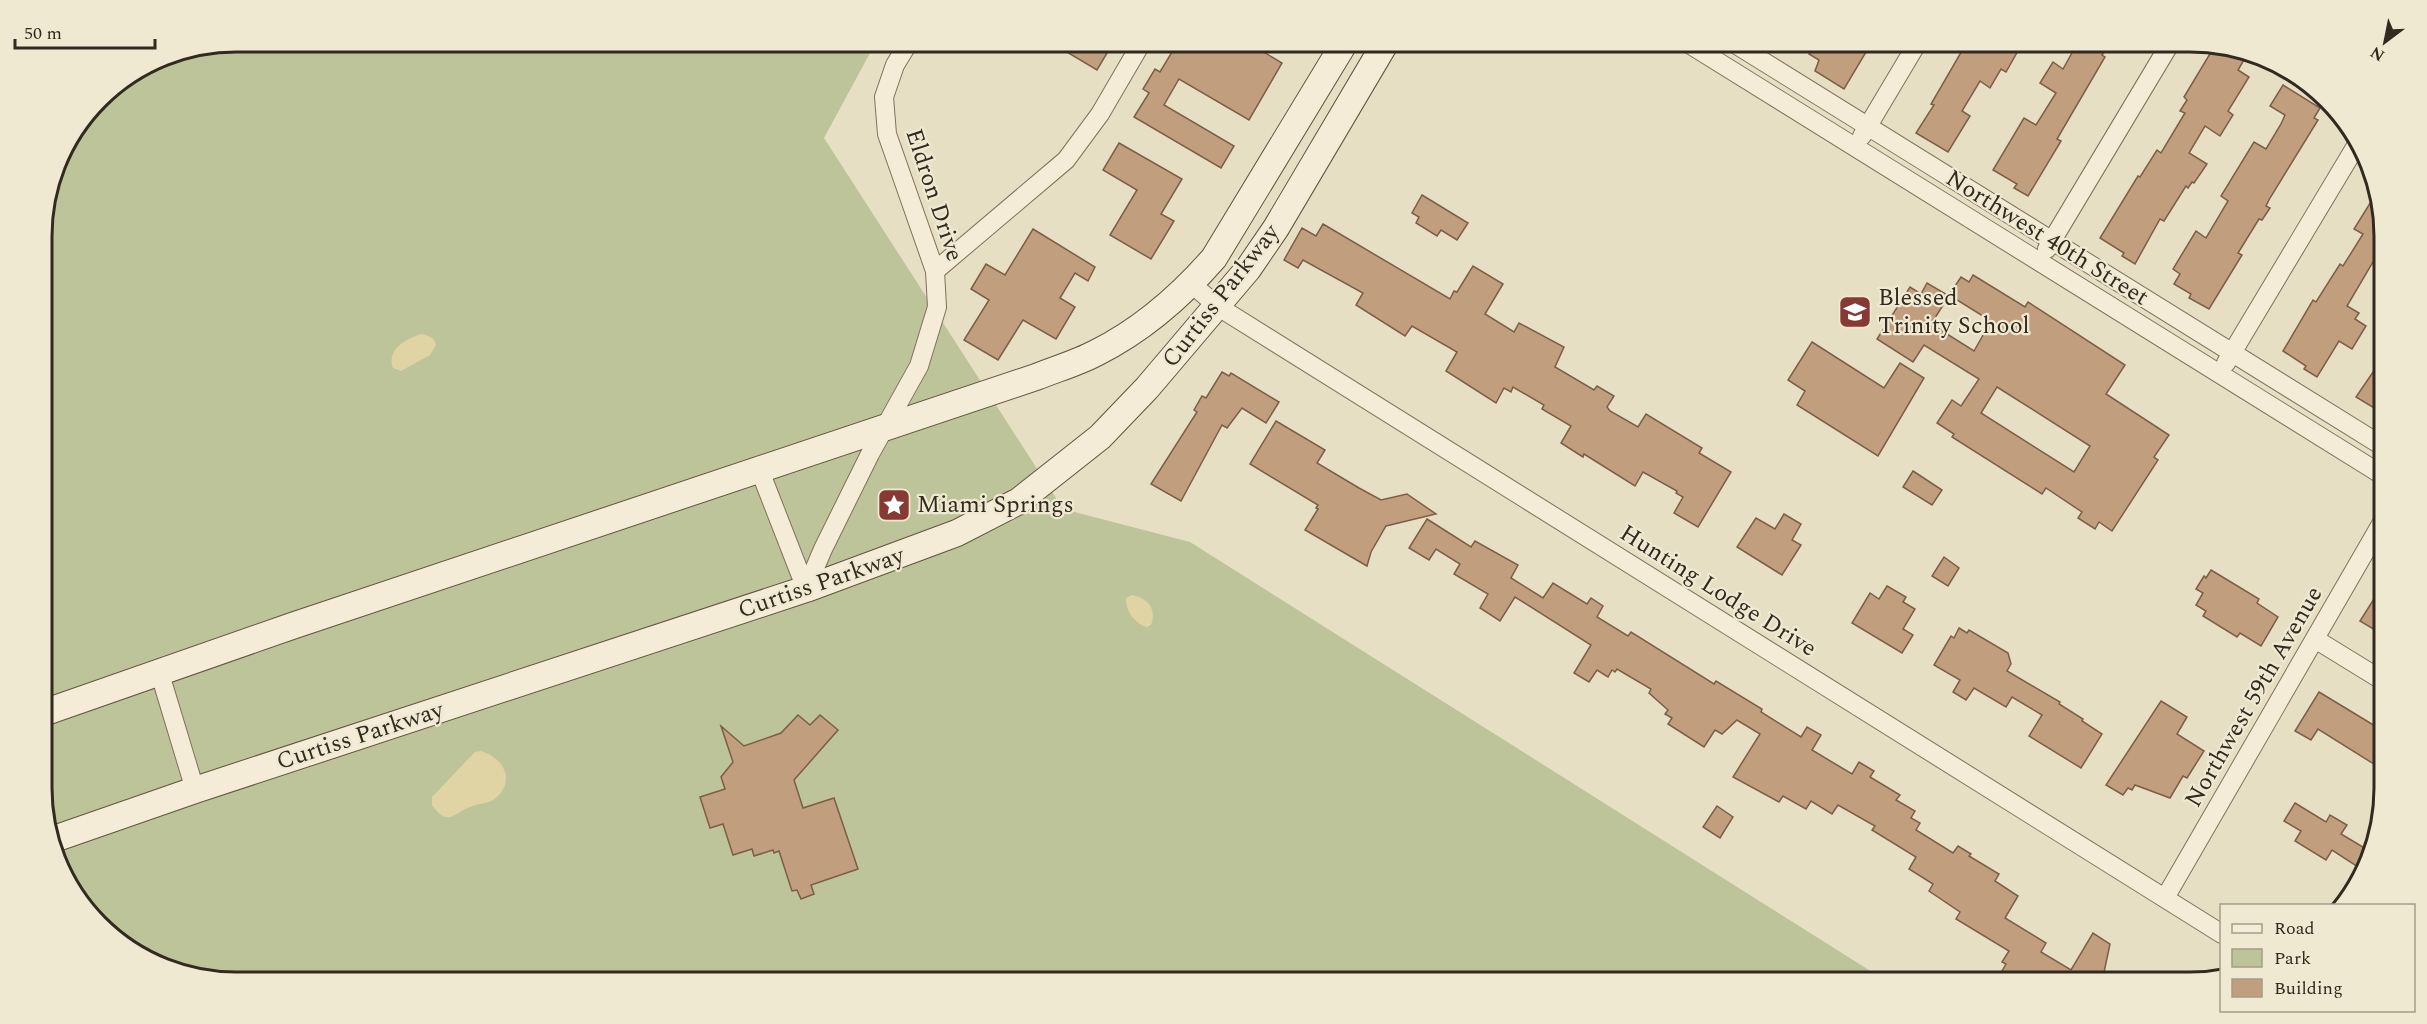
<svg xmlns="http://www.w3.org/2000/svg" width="2427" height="1024" font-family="Spectral,serif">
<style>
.green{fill:#bdc499}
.sand{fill:#e0d4a4}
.building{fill:#c19e7e;stroke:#7c5e46;stroke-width:1.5;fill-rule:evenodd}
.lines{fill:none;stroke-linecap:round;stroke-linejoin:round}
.minor-casing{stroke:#80715d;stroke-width:20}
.secondary-casing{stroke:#615340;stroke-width:28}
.minor{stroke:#f4ecd6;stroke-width:18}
.secondary{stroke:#f4ecd6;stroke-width:26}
.labels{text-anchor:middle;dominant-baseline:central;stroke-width:4.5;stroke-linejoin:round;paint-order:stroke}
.street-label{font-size:24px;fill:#32291f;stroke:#f0e9d2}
.poi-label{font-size:24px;fill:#32291f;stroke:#f0e9d2;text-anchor:start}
.rim{fill:none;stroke:#32291f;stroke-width:3}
</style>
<rect width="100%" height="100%" fill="#e7dfc4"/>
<polygon class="green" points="236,42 876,42 824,138 1063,509 1190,542 1888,982 236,982 162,967 82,906 44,813 42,223 62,150 108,90 162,57"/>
<g class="sand">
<path d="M 422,334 C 429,336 434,337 436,345 L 430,355 L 401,371 L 393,368 C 386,349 407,338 422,334 Z"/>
<path d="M 1132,595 C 1148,598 1157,610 1151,625 L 1147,627 C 1135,624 1125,610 1126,598 Z"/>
<path d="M 481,751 C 502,757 516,779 497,797 C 490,804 479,803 470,807 C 452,814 448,827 432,805 L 432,797 L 475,752 Z"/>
</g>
<g class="building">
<polygon points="1050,42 1100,42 1110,48 1097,70"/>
<polygon points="1178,42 1247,42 1282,63 1249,120 1179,79 1164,105 1234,146 1221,168 1134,117 1149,93 1143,89 1155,69 1160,72"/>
<polygon points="1816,42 1872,42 1844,89 1815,71 1819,60 1809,54"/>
<polygon points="1967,42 2007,42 2019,49 2006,72 2001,69 1990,88 1980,81 1962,111 1970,116 1948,152 1916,133 1934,105 1931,104"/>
<polygon points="2078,42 2110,42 2102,55 2105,57 2057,139 2061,141 2028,196 2014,188 2017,184 1993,170 2024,118 2036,125 2056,93 2040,83 2053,62 2063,69"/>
<polygon points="2214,47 2248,53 2238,70 2249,77 2228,111 2233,115 2220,136 2205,126 2189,153 2207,164 2194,183 2192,182 2188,188 2186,186 2164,221 2160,219 2135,264 2122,256 2124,253 2100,238 2138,176 2140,177 2157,150 2161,153 2185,113 2180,111 2187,100 2184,97"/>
<polygon points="2283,85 2320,108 2314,118 2318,120 2270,198 2266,206 2270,208 2262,220 2259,219 2238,253 2242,255 2209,309 2189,298 2191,294 2174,284 2180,274 2173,269 2196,231 2206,238 2228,201 2221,196 2254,142 2266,149 2281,124 2285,115 2270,106"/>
<polygon points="1119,143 1182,179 1161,214 1174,221 1151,259 1110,235 1137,190 1103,170"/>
<polygon points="1422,195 1468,223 1457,240 1441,230 1437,236 1416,223 1419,217 1412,213"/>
<polygon points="2372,200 2381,206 2383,211 2383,245 2347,306 2359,313 2355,319 2366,326 2352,349 2339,341 2317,377 2304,369 2306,366 2283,351 2313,300 2316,302 2340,264 2343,266 2363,234 2354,229"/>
<polygon points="1323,224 1450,299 1454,291 1457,292 1473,266 1503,284 1485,314 1514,332 1519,323 1564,347 1555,367 1594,390 1597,386 1614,396 1607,407 1610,411 1638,427 1646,414 1702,448 1699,453 1731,472 1698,527 1674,513 1683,497 1676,493 1677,491 1643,472 1635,486 1584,454 1583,457 1561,443 1571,426 1542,409 1544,405 1513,387 1511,392 1504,388 1496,403 1446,371 1457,352 1412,326 1405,336 1356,305 1363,293 1303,260 1298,268 1284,260 1302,228 1316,236"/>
<polygon points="1033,229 1095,267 1088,281 1075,273 1060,298 1075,307 1056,339 1023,320 998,360 964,340 989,300 971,289 986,264 1005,275"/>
<path d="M 1973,275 L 2025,307 L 2028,302 L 2125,365 L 2106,394 L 2169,435 L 2154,457 L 2158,460 L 2112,531 L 2099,522 L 2095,529 L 2078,518 L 2082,512 L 2046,488 L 2042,494 L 1952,437 L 1954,434 L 1937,423 L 1952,400 L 1961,406 L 1979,379 L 1924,345 L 1913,362 L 1877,339 L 1910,287 L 1921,294 L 1927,283 L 1949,296 L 1931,324 L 1974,351 L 1991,321 L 1949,295 L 1961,277 L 1969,282 ZM 1997,387 L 2090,446 L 2074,472 L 1981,413 Z"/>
<polygon points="1812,342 1884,388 1900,363 1924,378 1878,456 1797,405 1805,391 1788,380"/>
<polygon points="2384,356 2384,414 2356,397"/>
<polygon points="1222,372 1229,376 1231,373 1279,402 1266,423 1242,408 1227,428 1222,425 1181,501 1151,484 1197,412 1194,410 1202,396 1206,398"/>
<polygon points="1276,421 1325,450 1317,463 1359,488 1381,500 1407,494 1436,514 1386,526 1371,552 1367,566 1305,530 1318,509 1316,508 1318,505 1250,464"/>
<polygon points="1913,471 1942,490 1932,505 1903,487"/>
<polygon points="1784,514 1801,524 1792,540 1801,545 1782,575 1737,547 1756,518 1775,529"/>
<polygon points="1427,519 1471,547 1475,541 1518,565 1511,578 1543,598 1553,583 1587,604 1591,598 1603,606 1597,617 1628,636 1631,632 1714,684 1716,681 1762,709 1761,712 1801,737 1807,727 1821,735 1812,750 1852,774 1859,762 1874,771 1870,777 1900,795 1896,800 1915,811 1911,818 1920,823 1916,830 1953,853 1958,846 1971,854 1969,856 1999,874 1995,881 2018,896 2005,918 2046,943 2041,952 2071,970 2093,933 2110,944 2102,982 2020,982 2002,971 2006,964 2002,962 2009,951 1956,919 1960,912 1929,891 1933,884 1909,869 1916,857 1872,830 1875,826 1838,805 1832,814 1811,801 1806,809 1783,796 1779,802 1733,777 1760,734 1737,720 1722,734 1715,730 1704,747 1668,724 1672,718 1665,714 1668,710 1649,693 1651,689 1617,669 1615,672 1612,670 1608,677 1597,670 1589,682 1574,673 1591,645 1515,597 1500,621 1480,608 1488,594 1454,574 1460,564 1436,549 1429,560 1409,548"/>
<polygon points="1944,557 1959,568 1948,586 1932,576"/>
<polygon points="2211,570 2259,599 2257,603 2278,617 2261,646 2240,633 2237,637 2203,616 2206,611 2196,605 2203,593 2196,589 2204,576 2206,578"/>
<polygon points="2384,583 2385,613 2385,636 2360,621"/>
<polygon points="1887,586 1906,597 1903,602 1915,609 1903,629 1913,635 1902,653 1852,623 1870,593 1879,599"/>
<polygon points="1959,628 1967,633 1969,630 2008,653 2011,664 2007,671 2060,702 2059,704 2083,719 2082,721 2102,734 2081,768 2029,736 2042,715 2012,697 2006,707 1974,688 1966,700 1953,692 1960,680 1934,665 1951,636 1954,638"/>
<polygon points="2319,692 2385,732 2385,771 2318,729 2311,740 2295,731"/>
<polygon points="2161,701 2187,717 2177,734 2204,751 2187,778 2183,776 2170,798 2135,785 2132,790 2128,788 2123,795 2106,785"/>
<polygon points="798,715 810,725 820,715 838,730 794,780 803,808 834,798 858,869 811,885 814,894 801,899 797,890 792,891 779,851 774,853 773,850 754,856 752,849 733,855 723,824 710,828 700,797 725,789 721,777 733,762 721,726 744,746 781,733"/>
<polygon points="2295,803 2326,822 2330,815 2347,825 2341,834 2368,850 2358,867 2332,850 2326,860 2295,841 2301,831 2284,821"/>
<polygon points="1717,806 1733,817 1720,838 1703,827"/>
</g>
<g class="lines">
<defs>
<g id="minor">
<polyline points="1686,42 2379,473 2384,473"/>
<polyline points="1732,42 2384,447"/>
<polyline points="1862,136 1918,42"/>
<polyline points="2047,249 2171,42"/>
<polyline points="935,271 1066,160 1100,114 1142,42"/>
<polyline points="1192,284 1217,306 2222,934"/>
<polyline points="2226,363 2356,146"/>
<polyline points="760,471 806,589"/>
<polyline points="806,589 823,549 870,454 919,366 937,307 935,271 887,134 884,97 895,65 909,42"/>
<polyline points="2315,639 2385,682"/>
<polyline points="160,674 195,790"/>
<polyline points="2165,898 2384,519"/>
</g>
<g id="secondary">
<path d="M 43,713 L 292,626 L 1036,377 C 1056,369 1077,363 1096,353 C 1142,330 1180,297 1214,258 L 1345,42"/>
<polyline points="54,839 195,790 806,589 957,533 1019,501 1100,437 1147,388 1248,269 1276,228 1386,42"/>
</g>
</defs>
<use href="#minor" class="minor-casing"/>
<use href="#secondary" class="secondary-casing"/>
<use href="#minor" class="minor"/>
<use href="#secondary" class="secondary"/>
</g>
<defs>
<symbol id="school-square" viewBox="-11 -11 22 22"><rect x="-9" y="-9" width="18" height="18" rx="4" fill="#873934" stroke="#f0e9d2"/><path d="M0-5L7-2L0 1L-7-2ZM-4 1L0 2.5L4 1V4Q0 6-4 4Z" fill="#fff"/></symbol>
<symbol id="sight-square" viewBox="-11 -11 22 22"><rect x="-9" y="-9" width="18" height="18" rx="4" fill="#873934" stroke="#f0e9d2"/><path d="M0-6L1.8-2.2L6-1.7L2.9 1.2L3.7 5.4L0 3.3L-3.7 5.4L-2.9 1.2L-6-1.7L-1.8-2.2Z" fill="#fff"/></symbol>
</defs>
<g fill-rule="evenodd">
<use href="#school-square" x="1836" y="293" width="38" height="38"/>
<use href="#sight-square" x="875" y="486" width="38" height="38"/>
</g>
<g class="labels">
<g class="street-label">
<text transform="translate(934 195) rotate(72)">Eldron Drive</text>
<text transform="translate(2047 238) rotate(32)">Northwest 40th Street</text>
<text transform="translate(1221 296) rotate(-52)">Curtiss Parkway</text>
<text transform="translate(821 583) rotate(-19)">Curtiss Parkway</text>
<text transform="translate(1718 591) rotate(32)">Hunting Lodge Drive</text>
<text transform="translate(2254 697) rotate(-60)">Northwest 59th Avenue</text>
<text transform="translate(360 736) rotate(-18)">Curtiss Parkway</text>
</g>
<g class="poi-label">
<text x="1878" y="298">Blessed<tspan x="1878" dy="28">Trinity School</tspan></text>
<text x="917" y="505">Miami Springs</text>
</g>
</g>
<path d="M0 0H2427V1024H0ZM236 52H2190A184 184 0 0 1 2374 236V788A184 184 0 0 1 2190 972H236A184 184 0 0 1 52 788V236A184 184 0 0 1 236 52Z" fill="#f0e9d2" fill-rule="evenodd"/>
<path class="rim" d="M236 52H2190A184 184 0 0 1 2374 236V788A184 184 0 0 1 2190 972H236A184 184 0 0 1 52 788V236A184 184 0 0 1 236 52Z"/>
<rect x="2220" y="904" width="195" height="108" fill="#f0e9d2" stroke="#a49c8a" stroke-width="1.5"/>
<rect x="2232" y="924" width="30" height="9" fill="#f4ecd6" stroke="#a49c8a" stroke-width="1.5"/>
<text x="2274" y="934" font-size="18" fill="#32291f">Road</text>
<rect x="2232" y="949" width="30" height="18" fill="#bdc499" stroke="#a49c8a" stroke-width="1.5"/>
<text x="2274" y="964" font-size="18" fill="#32291f">Park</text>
<rect x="2232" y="979" width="30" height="18" fill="#c19e7e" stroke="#a49c8a" stroke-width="1.5"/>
<text x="2274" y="994" font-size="18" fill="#32291f">Building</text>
<g transform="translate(2385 42) rotate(212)" stroke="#f0e9d2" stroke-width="4.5" paint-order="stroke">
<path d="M0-4.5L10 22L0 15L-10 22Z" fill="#32291f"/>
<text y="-9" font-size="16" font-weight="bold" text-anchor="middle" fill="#32291f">N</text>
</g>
<path d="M15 39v9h140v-9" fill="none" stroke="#32291f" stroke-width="3"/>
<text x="24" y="39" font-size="18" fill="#32291f" stroke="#f0e9d2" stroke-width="4.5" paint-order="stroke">50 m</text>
</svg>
